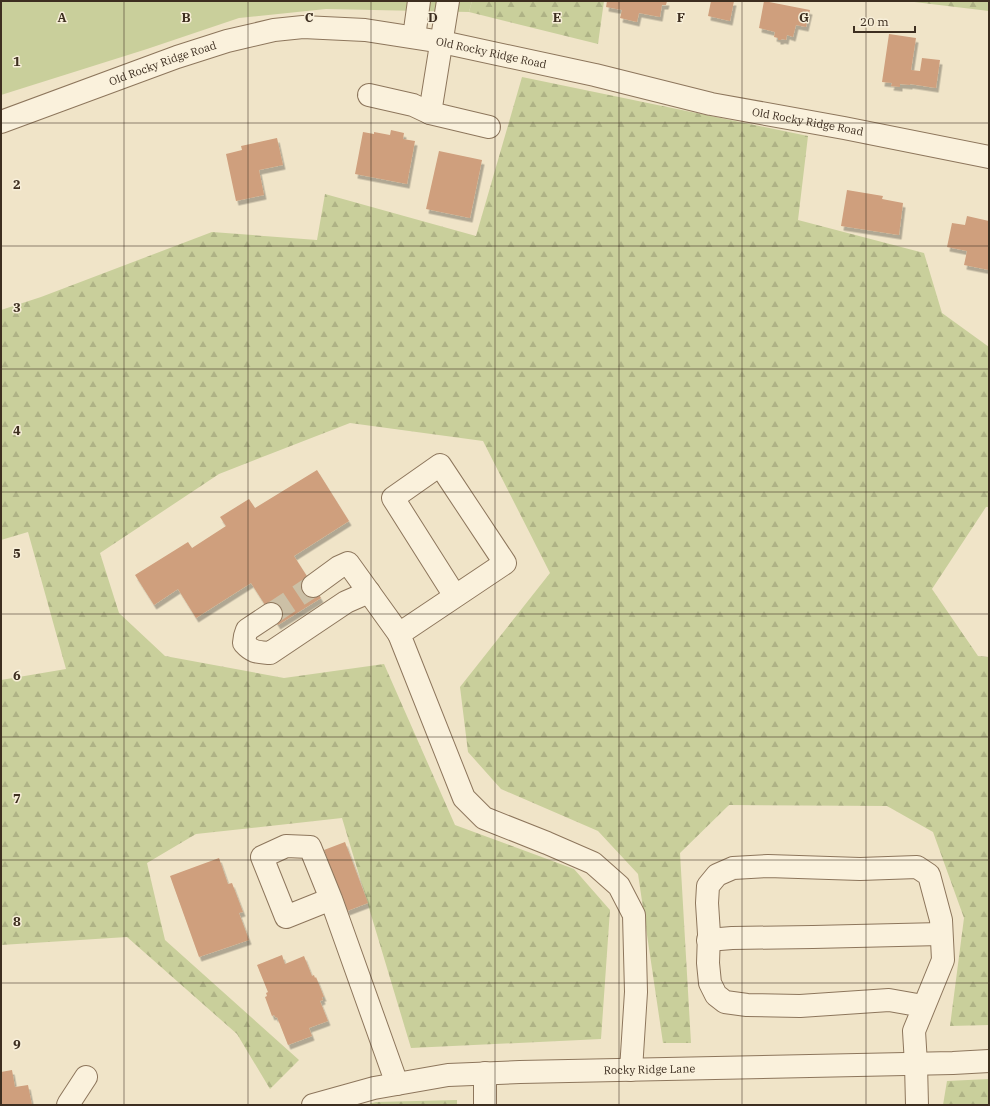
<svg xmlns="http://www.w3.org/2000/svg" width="990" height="1106" font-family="'IBM Plex Serif',serif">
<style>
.green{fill:#c9cf9b}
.forest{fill:url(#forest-firs)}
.building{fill:#cf9f7d;filter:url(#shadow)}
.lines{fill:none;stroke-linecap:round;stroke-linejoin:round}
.minor-tunnel{stroke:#ccc0a6;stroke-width:22;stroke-dasharray:22 11;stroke-linecap:butt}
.minor-casing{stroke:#8d765c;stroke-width:24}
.minor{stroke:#faf1dc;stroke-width:22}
.grid{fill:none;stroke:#3d2e20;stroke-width:1;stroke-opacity:0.55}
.labels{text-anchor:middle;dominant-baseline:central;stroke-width:3;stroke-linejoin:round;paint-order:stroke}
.street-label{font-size:11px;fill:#3d2e20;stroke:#f7eed8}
.grid-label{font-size:13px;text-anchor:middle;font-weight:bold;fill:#3d2e20;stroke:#f7eed8;stroke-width:3;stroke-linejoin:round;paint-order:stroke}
</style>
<defs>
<pattern id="forest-firs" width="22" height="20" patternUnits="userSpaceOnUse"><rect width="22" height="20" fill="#c9cf9b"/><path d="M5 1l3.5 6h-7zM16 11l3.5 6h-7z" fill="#aeb285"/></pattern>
<filter id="shadow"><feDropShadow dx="2.5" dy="4.5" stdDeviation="0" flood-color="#0004"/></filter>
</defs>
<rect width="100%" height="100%" fill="#f0e4c8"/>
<polygon class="green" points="1,1 472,1 469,12 326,9 239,18 147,49 1,95"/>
<g class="forest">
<polygon points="472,1 604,1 598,44 469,12"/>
<polygon points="905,1 989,1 989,11 906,1"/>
<polygon points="522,77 808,136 798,220 924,253 942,313 989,347 989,507 986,507 932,589 978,656 989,657 989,1025 950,1026 964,918 933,832 887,806 729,805 680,853 691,1043 663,1043 638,874 598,831 501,789 468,752 460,687 550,573 483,441 350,423 219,474 100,553 119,613 165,656 284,678 384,664 455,825 574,869 610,910 601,1039 411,1048 342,818 196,834 147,863 165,940 299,1060 270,1089 237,1034 127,937 1,945 1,680 66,669 28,532 1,540 1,310 41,297 212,232 317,240 325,194 476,236"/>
<polygon points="989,1079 989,1105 943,1105 947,1081"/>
<polygon points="457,1100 457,1105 365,1105 376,1102"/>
</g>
<g class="building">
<polygon points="607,1 667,1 666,5 662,5 660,17 639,13 637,22 620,18 622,10 606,7"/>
<polygon points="711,1 734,1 730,21 708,16"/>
<polygon points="764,1 810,10 806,27 796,25 793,37 787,35 786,40 782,39 781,40 778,40 778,38 774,37 775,32 759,28"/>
<polygon points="889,34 916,38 911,70 920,71 922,58 940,60 936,88 910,84 910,85 900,84 900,87 891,86 892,83 882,82"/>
<polygon points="391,130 404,133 403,139 415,141 407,184 355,174 363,132 374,134 374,132 390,135"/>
<polygon points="277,138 283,165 259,170 264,195 236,201 226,154 242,150 241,146"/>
<polygon points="439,151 482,160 470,218 426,209"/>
<polygon points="847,190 883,196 882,199 903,203 899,235 841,226"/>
<polygon points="967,216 989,221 989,270 964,265 967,251 947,247 952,223 965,225"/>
<polygon points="317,470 349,521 294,556 321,598 278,625 251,583 196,618 178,589 154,605 135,575 188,542 192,548 226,526 220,517 249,499 255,508"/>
<polygon points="345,842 368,903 347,911 324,850"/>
<polygon points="219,858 228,884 232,883 243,912 239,913 249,940 199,957 170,876"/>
<polygon points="282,955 285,964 304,956 312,976 314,975 315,978 316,977 324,997 322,997 323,1000 320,1001 328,1021 309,1028 312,1036 288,1045 277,1017 276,1018 274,1015 272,1016 265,997 267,996 266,993 268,992 257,965"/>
<polygon points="12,1070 15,1087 28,1085 32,1105 1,1105 1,1072"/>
</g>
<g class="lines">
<polyline class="minor-tunnel" points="271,614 313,586"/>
<defs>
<g id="minor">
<polyline points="414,37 419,1"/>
<polyline points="369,95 413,105 430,113 489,127"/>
<polyline points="430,113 448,1"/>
<path id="s1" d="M 1,122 L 177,57 L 227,41 L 274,30 L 303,27 L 365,30 L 442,42 L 595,75 L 711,104 L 844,128 L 989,157"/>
<polyline points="313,586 339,567 348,563 399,634"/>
<polyline points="455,596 393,498 440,465 505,563 399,634 464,798 484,818 547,843 593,863 619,886 634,915 636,992 631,1070"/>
<path d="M 271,614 L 247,630 L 245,636 L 244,643 C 253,653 258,652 270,653 L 346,602 L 369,592"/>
<polyline points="331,899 286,917 262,857 286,846 310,847 331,899 397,1084"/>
<polyline points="708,940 732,938 813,937 941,934"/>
<polyline points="485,1073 485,1105"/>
<polyline points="68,1105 69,1103 86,1077"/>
<path id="s2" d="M 313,1105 L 374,1088 L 448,1075 L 520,1072 L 953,1063 L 989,1061"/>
<polyline points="917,1105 916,1064 914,1031 943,960 941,920 929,875 917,867 860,869 768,866 733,868 717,875 708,886 707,903 709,934 708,963 710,983 716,995 725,1002 747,1005 800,1006 889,1000 923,1006"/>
</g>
</defs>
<use href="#minor" class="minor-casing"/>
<use href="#minor" class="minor"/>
</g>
<path class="grid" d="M 124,1 L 124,1105M 248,1 L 248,1105M 371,1 L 371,1105M 495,1 L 495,1105M 619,1 L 619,1105M 742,1 L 742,1105M 866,1 L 866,1105M 1,123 L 989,123M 1,246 L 989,246M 1,369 L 989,369M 1,492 L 989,492M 1,614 L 989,614M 1,737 L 989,737M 1,860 L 989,860M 1,983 L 989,983"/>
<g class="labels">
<g class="street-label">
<text stroke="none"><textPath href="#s1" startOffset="508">Old Rocky Ridge Road</textPath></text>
<text stroke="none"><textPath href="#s1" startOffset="172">Old Rocky Ridge Road</textPath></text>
<text stroke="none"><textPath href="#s1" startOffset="832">Old Rocky Ridge Road</textPath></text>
<text stroke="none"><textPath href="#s2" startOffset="340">Rocky Ridge Lane</textPath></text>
</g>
</g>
<g class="grid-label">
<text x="62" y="22">A</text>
<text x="186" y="22">B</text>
<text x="309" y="22">C</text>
<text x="433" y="22">D</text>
<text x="557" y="22">E</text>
<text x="681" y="22">F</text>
<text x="804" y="22">G</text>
<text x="17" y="66">1</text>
<text x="17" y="189">2</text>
<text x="17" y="312">3</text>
<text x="17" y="435">4</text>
<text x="17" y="558">5</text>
<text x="17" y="680">6</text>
<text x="17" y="803">7</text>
<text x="17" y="926">8</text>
<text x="17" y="1049">9</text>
</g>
<rect width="990" height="1106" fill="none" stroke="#3d2e20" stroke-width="4"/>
<path d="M854 26v6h61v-6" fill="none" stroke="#3d2e20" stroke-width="2"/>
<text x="860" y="26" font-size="12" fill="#3d2e20" stroke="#f7eed8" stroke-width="3" paint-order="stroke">20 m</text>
</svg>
